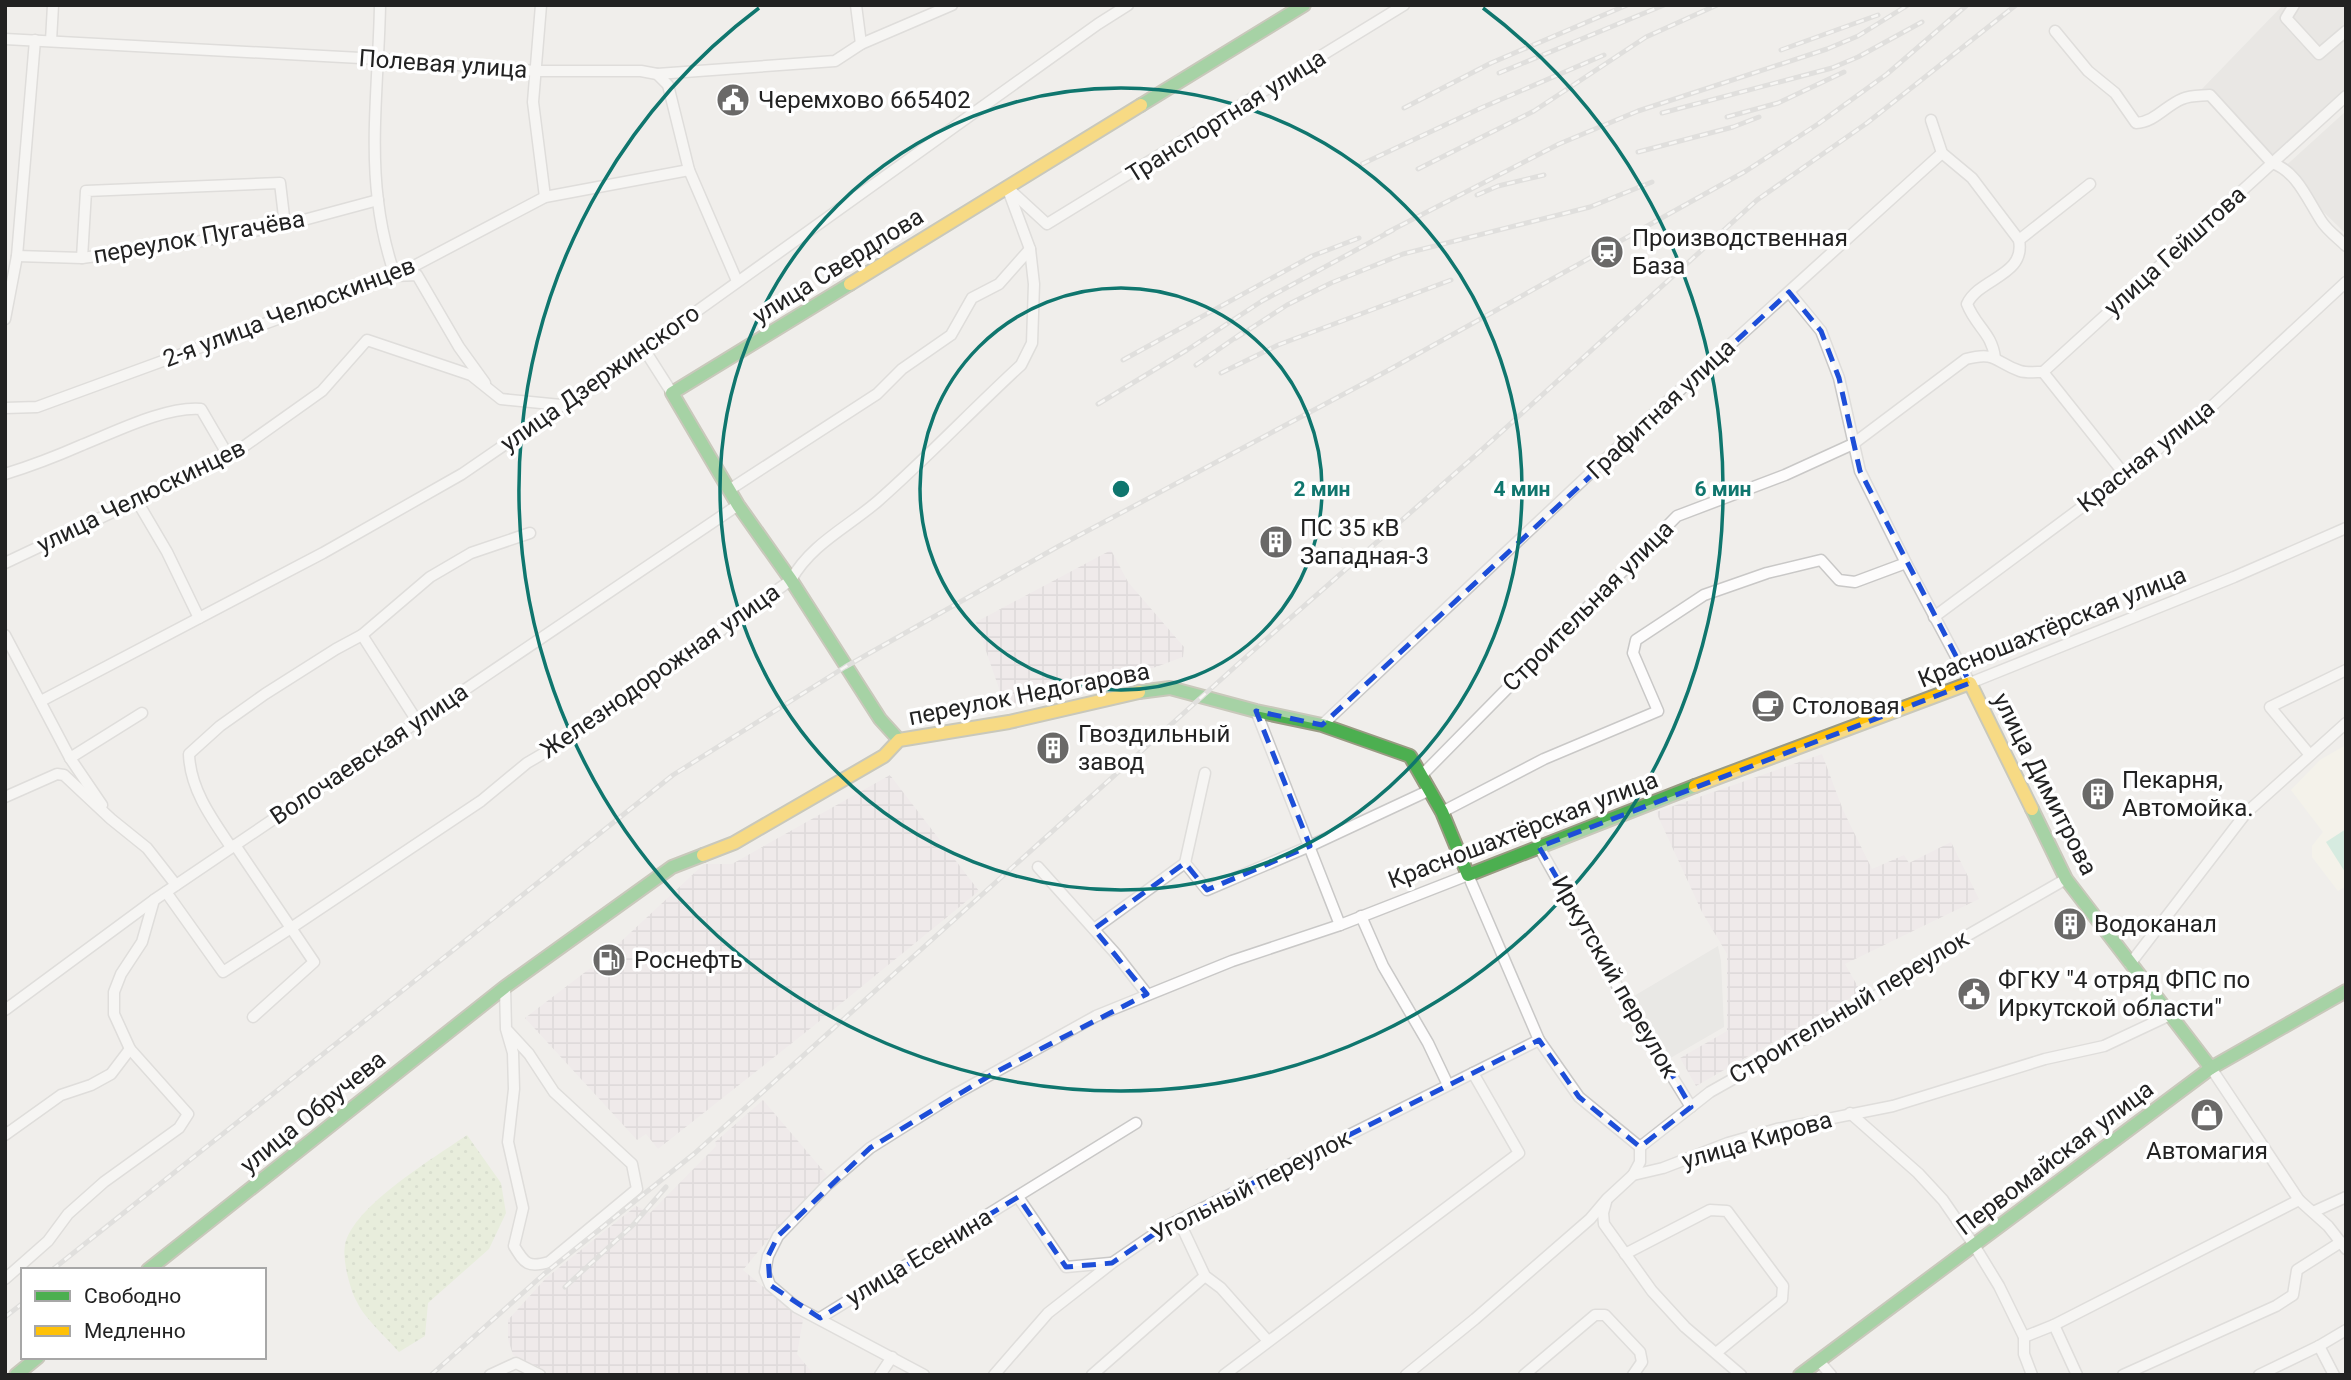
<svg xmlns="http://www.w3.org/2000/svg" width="2351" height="1380" font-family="Roboto,sans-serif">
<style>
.residential{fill:#dfdedc}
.industrial{fill:url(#industrial-grid)}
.education{fill:#f8f7e8}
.grass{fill:url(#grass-dots)}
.pitch{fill:#b7e6d2}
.parking{fill:#e0dfde}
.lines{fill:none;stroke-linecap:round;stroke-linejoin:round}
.street-casing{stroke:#c9c8c7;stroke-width:13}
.fast-casing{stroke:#999a82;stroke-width:16}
.slow-casing{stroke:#999a82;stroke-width:16}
.street{stroke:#fdfcfc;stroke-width:10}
.fast{stroke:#4caf50;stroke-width:12}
.slow{stroke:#ffc107;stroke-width:12}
.rail-casing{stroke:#ccc;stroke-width:5}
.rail{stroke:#fff;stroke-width:2.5;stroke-dasharray:8;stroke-linecap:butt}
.marked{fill:none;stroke:#1d4ed8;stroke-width:5;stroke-dasharray:14 9;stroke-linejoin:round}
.ring{fill:none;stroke:#0f766e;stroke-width:3.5}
.labels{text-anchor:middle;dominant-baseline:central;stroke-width:7;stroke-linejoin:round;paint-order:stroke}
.street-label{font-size:24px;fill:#222;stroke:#fff}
.poi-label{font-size:24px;fill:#222;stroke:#fff;text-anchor:start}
.centre{fill:#0f766e;stroke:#fff;stroke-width:3.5}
.ring-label{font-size:21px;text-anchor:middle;font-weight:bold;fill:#0f766e;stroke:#fff;stroke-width:7;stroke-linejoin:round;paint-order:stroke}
</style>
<defs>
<pattern id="industrial-grid" width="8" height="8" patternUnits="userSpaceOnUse" patternTransform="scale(1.75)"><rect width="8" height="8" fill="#ede4e9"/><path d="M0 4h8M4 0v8" fill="none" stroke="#cbc3c8"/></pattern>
<pattern id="grass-dots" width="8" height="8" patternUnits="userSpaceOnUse" patternTransform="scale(1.75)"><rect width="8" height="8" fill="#ddeccb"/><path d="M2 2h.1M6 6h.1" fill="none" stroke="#bdcaae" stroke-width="1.8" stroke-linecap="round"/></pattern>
</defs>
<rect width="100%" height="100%" fill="#f0eeeb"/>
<g class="residential">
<polygon points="2283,5 2346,5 2346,89 2268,159 2200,91"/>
<polygon points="2346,111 2346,234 2281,170"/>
</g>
<g class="industrial">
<polygon points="1111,550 1128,582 1184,647 1183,657 1156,667 1005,706 976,622"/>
<polygon points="1822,754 1843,810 1872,869 1904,855 1909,863 1951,842 1979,899 1845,964 1861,992 1696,1086 1680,1058 1727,1031 1727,954 1702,912 1656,812"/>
<polygon points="890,775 979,891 811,1028 658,1149 646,1134 637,1140 525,1018 601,960 704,864 732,864"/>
<polygon points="763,1100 827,1175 775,1231 743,1270 803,1320 797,1354 814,1375 555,1375 513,1355 508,1339 508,1320 546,1278 636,1206 650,1213 716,1146 715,1142"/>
</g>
<polygon class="education" points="2346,745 2346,886 2338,891 2312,857 2312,846 2323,832 2291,790 2320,760"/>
<path class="grass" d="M 467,1135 L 501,1183 L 506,1213 L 489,1249 L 428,1303 L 425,1336 L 399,1352 C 386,1337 365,1319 357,1302 C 350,1290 342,1259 345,1245 C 353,1206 434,1158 467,1135 Z"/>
<polygon class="pitch" points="2346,829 2346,871 2345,872 2326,842"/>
<polygon class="parking" points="1718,946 1721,961 1724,1027 1667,1060 1634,996"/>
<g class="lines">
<defs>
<g id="street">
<path d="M 380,5 C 379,69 370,139 378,201 C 381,227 387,252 395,276 L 417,275 L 459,347 L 485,383"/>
<polyline points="541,5 533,102 545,197"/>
<polyline points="856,5 861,44"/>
<polyline points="2294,5 2286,18 2319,54 2346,31"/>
<path d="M 2055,31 L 2088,71 L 2115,93 L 2136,123 C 2155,122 2165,106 2182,99 C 2191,95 2200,96 2210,95 L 2272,163 C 2297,171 2308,201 2322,222 C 2328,231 2338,238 2346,246"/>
<polyline points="5,39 379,59 536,71 641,71 657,74 668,85 689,170 737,281"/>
<polyline points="51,41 53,5"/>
<polyline points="657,74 835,61 861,44 952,5"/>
<polyline points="1931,120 1942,153 1972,178 2019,240"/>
<polyline points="1010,190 1047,224 1404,5"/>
<polyline points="17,256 82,258 191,243 285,225 378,200"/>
<polyline points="82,258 86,191 280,183 285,225"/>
<polyline points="1789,292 1821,331 1839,378 1860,471 1906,563 1970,683 2234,577 2346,528"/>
<polyline points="5,319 17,256 35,40"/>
<polyline points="644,349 672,393"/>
<path d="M 1995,358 C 1992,333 1976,327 1967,304 C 1979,278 2026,276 2019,240 L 2090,184"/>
<polyline points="2043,372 2125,475"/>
<polyline points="5,408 37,407 395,276 545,197 689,170"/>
<path d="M 5,474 C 31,466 57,456 82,445 C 115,432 166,406 201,409 L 229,457"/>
<polyline points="729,490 877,394 902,369 951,335 972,298 999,284 1030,249"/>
<polyline points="137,501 167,552 199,618"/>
<polyline points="5,563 229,457 322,391 367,340 471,375 501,399 561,405"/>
<polyline points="1934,617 2125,475 2210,408 2346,282"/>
<polyline points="5,635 70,758 102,805"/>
<polyline points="362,635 417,721"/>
<polyline points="41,701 323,553 462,474 644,349 1098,24 1128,5"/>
<polyline points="1256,711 1340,925"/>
<polyline points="1322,725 1648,419 1942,153"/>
<polyline points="2310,755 2270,707 2346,670"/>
<polyline points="70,758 142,713"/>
<path d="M 1422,775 L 1677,516 L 1785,475 L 1853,444 L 1966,359 C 1997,351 1994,362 2020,371 C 2026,373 2036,372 2043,372 L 2346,96"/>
<polyline points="5,797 57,774 64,775 111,819 147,848 176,885"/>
<polyline points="1442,812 1544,759 1658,711 1633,653 1636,640 1704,595 1767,573 1821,560 1839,580 1855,582 1906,563"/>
<path d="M 231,847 C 212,819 190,789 189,754 L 220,726 L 265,694 L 336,649 L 362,635 L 430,577 L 471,553 L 530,533"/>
<polyline points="1539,847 1628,1005 1691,1107"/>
<polyline points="1185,863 1207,890 1310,846 1430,790"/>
<polyline points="1038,867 1115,953 1147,994"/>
<polyline points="166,892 223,972 291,928 235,845"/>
<polyline points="1361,916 1383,966 1428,1043 1448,1085"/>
<polyline points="1094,929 1185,863 1205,773"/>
<polyline points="2130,964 2246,813 2346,723"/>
<path d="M 505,987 L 506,1029 L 513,1053 L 514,1089 L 508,1142 L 523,1208 L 514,1246 C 525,1264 528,1268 549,1262 L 637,1189 L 632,1164 L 554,1092 L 529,1054 L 506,1029"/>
<polyline points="5,1010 154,900 738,505"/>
<path d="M 253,1017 L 314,962 L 291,928 L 481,801 L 527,763 L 578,733 L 791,580 C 811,544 848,527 878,501 C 927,458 973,409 1021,365 L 1032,343 L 1034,284 L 1030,249 L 1007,187"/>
<polyline points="2211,1068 2299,1200 2328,1226 2346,1249"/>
<polyline points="1850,1113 1918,1173 1943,1200 1974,1245 1999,1286 2024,1337 2024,1354 2032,1375"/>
<polyline points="5,1135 61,1095 91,1085 111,1074 130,1049"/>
<polyline points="1640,1147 1710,1092 1818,1031 1887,989 1942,950 2066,879"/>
<polyline points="1633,1175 1640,1162 1640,1147"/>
<polyline points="1018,1197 1066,1267 1110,1263"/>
<polyline points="1606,1202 1603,1213 1604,1224 1652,1291 1685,1327 1741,1375"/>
<polyline points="2313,1212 2346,1197"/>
<polyline points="1179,1221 1205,1276 1221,1288 1268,1341"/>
<polyline points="1625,1254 1710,1210 1727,1211 1783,1286 1782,1299 1716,1353"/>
<polyline points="5,1279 48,1241 68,1214 104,1182 179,1128 188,1114 130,1049 114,1014 114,992 121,974 142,942 154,900"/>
<polyline points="820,1318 1136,1123"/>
<polyline points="2054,1325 2077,1375"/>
<polyline points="2024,1337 2054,1325 2299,1200"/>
<polyline points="2319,1346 2334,1375"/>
<polyline points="1819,1361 1831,1375"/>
<polyline points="490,1375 516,1363 540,1375"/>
<polyline points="880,1375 892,1357"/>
<polyline points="924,1375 796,1307 770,1285 765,1272 768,1256 778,1236 827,1185 870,1148 954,1095 1096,1016 1232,961 1340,925 1468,875 1539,1040 1579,1097 1640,1147"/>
<polyline points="994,1375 1048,1313 1112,1263 1163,1228 1539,1040"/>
<polyline points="1092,1375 1205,1276"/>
<polyline points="1224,1375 1519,1153 1473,1073"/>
<polyline points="1406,1375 1475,1319 1590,1219 1607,1199 1633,1175 1663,1168 1728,1143 1777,1129 1893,1106 2045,1059 2104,1046 2170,1015"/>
<polyline points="1524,1375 1595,1315 1605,1315 1640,1352 1642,1362 1633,1375"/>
<polyline points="2123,1375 2276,1306 2293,1295 2297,1270 2341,1242"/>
<polyline points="2259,1375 2319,1346 2346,1330"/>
</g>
<g id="fast">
<polyline points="1141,105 1304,5"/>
<polyline points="850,284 672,393 738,505 791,580 880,719 899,740"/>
<polyline points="1139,692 1170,688 1256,711 1322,725 1410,756 1442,812 1468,875 1695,786"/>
<polyline points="2032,809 2066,879 2211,1068"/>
<polyline points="148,1270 505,987 672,867 703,855"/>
<polyline points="16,1375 38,1357"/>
<polyline points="1800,1375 2211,1068 2346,991"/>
</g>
<g id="slow">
<polyline points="850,284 1141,105"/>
<polyline points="1695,786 1970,683 2032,809"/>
<polyline points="703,855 734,843 884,756 899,740 1009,722 1139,692"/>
</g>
</defs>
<use href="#street" class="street-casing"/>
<use href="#fast" class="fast-casing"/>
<use href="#slow" class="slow-casing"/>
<use href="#street" class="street"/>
<use href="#fast" class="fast"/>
<use href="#slow" class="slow"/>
<defs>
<g id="rail">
<polyline points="1781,50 1878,15"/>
<polyline points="1499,73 1664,5"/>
<polyline points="1404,108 1491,63 1627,5"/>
<polyline points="1662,113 1832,68 1858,57 1922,22"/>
<polyline points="1727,117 1778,103 1844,72"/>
<polyline points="1638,152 1733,127 1759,117"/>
<polyline points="1362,164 1481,108 1604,55"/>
<polyline points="1418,169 1534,111 1646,37 1717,5"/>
<polyline points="1477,195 1498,186 1544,175"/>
<polyline points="1386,233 1559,144 1638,111 1827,49 1858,36 1908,5"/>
<polyline points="1236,338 1287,305 1331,283 1403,254 1590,207 1652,182"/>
<polyline points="1123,360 1312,256 1359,238"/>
<polyline points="1196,365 1242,333"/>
<polyline points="1221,373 1278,345 1451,280"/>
<polyline points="1098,404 1187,350 1262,301 1393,230"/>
<polyline points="52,1270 673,775 845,667 1059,546 1387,371 1746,171 1818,124 1887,74 1967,5"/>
<polyline points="565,1287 633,1225 666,1187"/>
<polyline points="5,1317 23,1303"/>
<polyline points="431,1375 544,1274 695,1153 1246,657 1476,455 1757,200 1867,123 2016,5"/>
</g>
</defs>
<use href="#rail" class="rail-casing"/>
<use href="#rail" class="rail"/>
</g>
<path d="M0 0H2351V1380H0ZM 1789,292 L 1821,331 L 1839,378 L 1860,471 L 1970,683 L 1539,847 L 1691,1107 L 1640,1147 L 1579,1097 L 1539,1040 L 1163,1228 L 1112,1263 L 1066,1267 L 1018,1197 L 820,1318 L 770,1285 L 768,1256 L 778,1236 L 870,1148 L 994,1073 L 1147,994 L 1094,929 L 1185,863 L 1207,890 L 1310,846 L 1256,711 L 1322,725 Z" fill="#f0eeeb" fill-opacity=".55" fill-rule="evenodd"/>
<path class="marked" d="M 1789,292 L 1821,331 L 1839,378 L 1860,471 L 1970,683 L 1539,847 L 1691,1107 L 1640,1147 L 1579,1097 L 1539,1040 L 1163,1228 L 1112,1263 L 1066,1267 L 1018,1197 L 820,1318 L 770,1285 L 768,1256 L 778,1236 L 870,1148 L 994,1073 L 1147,994 L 1094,929 L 1185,863 L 1207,890 L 1310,846 L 1256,711 L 1322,725 Z"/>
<g class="ring">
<circle cx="1121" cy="489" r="201"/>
<circle cx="1121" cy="489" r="401"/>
<path d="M1483 8A602 602 0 1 1 759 8"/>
</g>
<defs>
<symbol id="civic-disc" viewBox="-11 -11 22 22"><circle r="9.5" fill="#6a6968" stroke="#fff"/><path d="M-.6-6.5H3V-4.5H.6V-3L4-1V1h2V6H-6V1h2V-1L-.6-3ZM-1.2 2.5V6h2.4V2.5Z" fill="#fff"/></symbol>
<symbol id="station-disc" viewBox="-11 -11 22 22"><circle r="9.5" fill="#6a6968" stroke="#fff"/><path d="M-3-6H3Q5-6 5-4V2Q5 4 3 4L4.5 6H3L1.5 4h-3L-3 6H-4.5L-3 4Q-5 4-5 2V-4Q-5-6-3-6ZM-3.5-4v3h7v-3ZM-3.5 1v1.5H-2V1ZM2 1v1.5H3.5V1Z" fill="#fff"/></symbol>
<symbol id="building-disc" viewBox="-11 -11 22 22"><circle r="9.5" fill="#6a6968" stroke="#fff"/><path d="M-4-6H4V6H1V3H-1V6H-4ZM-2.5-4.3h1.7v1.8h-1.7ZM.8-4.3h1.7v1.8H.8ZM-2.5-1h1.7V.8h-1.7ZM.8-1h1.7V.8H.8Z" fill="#fff"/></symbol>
<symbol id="cafe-disc" viewBox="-11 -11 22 22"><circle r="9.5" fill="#6a6968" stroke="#fff"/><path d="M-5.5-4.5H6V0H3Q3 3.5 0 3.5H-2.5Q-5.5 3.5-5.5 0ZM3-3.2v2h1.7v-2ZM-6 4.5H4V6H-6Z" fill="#fff"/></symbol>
<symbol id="fuel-disc" viewBox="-11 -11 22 22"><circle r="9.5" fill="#6a6968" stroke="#fff"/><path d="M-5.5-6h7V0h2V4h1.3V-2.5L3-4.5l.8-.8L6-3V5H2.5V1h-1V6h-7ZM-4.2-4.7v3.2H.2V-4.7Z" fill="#fff"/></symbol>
<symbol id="shop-disc" viewBox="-11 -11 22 22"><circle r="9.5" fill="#6a6968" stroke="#fff"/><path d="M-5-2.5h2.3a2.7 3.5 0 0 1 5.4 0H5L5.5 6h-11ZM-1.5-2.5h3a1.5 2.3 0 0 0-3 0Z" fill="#fff"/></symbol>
</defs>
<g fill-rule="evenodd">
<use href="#civic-disc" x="714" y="81" width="38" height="38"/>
<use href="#station-disc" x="1588" y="233" width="38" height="38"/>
<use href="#building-disc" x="1257" y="523" width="38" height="38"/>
<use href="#cafe-disc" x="1749" y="687" width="38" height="38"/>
<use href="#building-disc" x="1034" y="729" width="38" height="38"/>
<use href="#building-disc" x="2079" y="775" width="38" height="38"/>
<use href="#building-disc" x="2051" y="905" width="38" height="38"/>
<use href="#fuel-disc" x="590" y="941" width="38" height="38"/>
<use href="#civic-disc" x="1955" y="975" width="38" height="38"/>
<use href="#shop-disc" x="2188" y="1096" width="38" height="38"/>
</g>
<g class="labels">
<g class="street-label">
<text transform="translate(443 64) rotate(4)">Полевая улица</text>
<text transform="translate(1226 116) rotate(-32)">Транспортная улица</text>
<text transform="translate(199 237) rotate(-10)">переулок Пугачёва</text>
<text transform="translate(2175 251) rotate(-42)">улица Гейштова</text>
<text transform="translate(838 266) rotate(-32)">улица Свердлова</text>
<text transform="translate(289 312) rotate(-21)">2-я улица Челюскинцев</text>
<text transform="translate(600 378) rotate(-35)">улица Дзержинского</text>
<text transform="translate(1661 409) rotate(-43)">Графитная улица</text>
<text transform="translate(2146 456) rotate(-38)">Красная улица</text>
<text transform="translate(141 496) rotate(-26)">улица Челюскинцев</text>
<text transform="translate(1588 606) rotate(-45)">Строительная улица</text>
<text transform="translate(2052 627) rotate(-22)">Красношахтёрская улица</text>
<text transform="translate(660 671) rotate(-35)">Железнодорожная улица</text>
<text transform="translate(1029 694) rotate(-11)">переулок Недогарова</text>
<text transform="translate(369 754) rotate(-34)">Волочаевская улица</text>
<text transform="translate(2045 784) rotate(63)">улица Димитрова</text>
<text transform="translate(1523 830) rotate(-21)">Красношахтёрская улица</text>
<text transform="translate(1615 977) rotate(60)">Иркутский переулок</text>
<text transform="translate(1849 1007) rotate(-31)">Строительный переулок</text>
<text transform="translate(313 1112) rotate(-39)">улица Обручева</text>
<text transform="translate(1757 1140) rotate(-16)">улица Кирова</text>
<text transform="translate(2055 1158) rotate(-37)">Первомайская улица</text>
<text transform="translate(1251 1186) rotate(-27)">Угольный переулок</text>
<text transform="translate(919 1257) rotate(-31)">улица Есенина</text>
</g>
<g class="poi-label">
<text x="758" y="100">Черемхово 665402</text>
<text x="1632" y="238">Производственная<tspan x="1632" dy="28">База</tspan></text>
<text x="1300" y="528">ПС 35 кВ<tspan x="1300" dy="28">Западная-3</tspan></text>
<text x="1792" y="706">Столовая</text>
<text x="1078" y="734">Гвоздильный<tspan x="1078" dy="28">завод</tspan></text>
<text x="2122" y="780">Пекарня,<tspan x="2122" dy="28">Автомойка.</tspan></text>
<text x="2094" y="924">Водоканал</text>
<text x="634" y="960">Роснефть</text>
<text x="1998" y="980">ФГКУ "4 отряд ФПС по<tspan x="1998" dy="28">Иркутской области"</tspan></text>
<text x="2207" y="1151" text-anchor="middle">Автомагия</text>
</g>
</g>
<circle cx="1121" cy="489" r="10" class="centre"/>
<g class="ring-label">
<text x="1322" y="496">2 мин</text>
<text x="1522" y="496">4 мин</text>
<text x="1723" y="496">6 мин</text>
</g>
<rect width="2351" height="1380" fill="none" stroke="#222222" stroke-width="14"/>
<rect x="21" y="1268" width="245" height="91" fill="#ffffff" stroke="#a7a7a7" stroke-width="2"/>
<rect x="35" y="1291" width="35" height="10" fill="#4caf50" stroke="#a7a7a7" stroke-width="2"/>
<text x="84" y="1303" font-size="21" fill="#222222">Свободно</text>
<rect x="35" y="1326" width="35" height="10" fill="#ffc107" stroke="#a7a7a7" stroke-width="2"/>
<text x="84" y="1338" font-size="21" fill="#222222">Медленно</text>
</svg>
